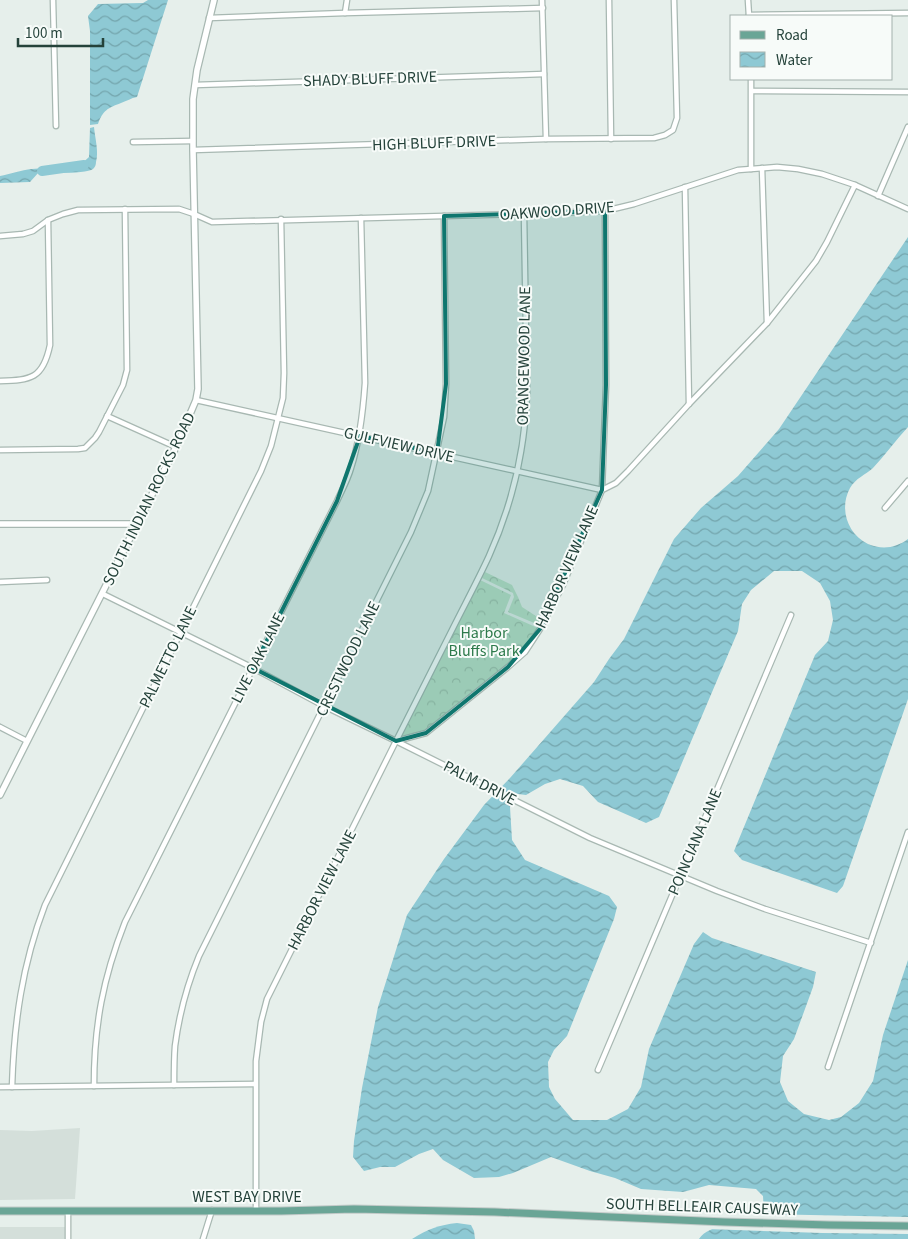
<svg xmlns="http://www.w3.org/2000/svg" width="908" height="1239" font-family="'Source Sans 3',sans-serif">
<style>
.built{fill:#d4dfda}
.forest{fill:url(#forest-crowns)}
.water{fill:url(#water-waves)}
.pier{fill:#e6efeb}
.lines{fill:none;stroke-linecap:round;stroke-linejoin:round}
.river{stroke:#8ec9d4;stroke-width:10}
.minor-casing{stroke:#a8b8b2;stroke-width:7}
.tertiary-casing{stroke:#a8b8b2;stroke-width:8}
.primary-casing{stroke:#c2cac8;stroke-width:9}
.minor{stroke:#fff;stroke-width:4.5}
.tertiary{stroke:#fff;stroke-width:5.5}
.primary{stroke:#6aa596;stroke-width:7}
.marked{fill:#0f766e;fill-opacity:0.2;stroke:#0f766e;stroke-width:4;stroke-linejoin:round}
.labels{text-anchor:middle;dominant-baseline:central;stroke-width:4;stroke-linejoin:round;paint-order:stroke}
.street-label{font-size:16px;fill:#24423a;stroke:#f7fbf9}
.park-label{font-size:16px;fill:#2d7a4b;stroke:#f7fbf9}
</style>
<defs>
<pattern id="forest-crowns" width="20" height="18" patternUnits="userSpaceOnUse" patternTransform="scale(1.25)"><rect width="20" height="18" fill="#bfe0c8"/><path d="M2 6a3 3 0 1 1 6 0M12 15a3 3 0 1 1 6 0" fill="none" stroke="#a4c1ad"/></pattern>
<pattern id="water-waves" width="16" height="10" patternUnits="userSpaceOnUse" patternTransform="scale(1.25)"><rect width="16" height="10" fill="#8ec9d4"/><path d="M0 5q4-4 8 0t8 0" fill="none" stroke="#74a5ad"/></pattern>
</defs>
<rect width="100%" height="100%" fill="#e6efeb"/>
<g class="built">
<polygon points="80,1128 75,1199 0,1200 0,1130 32,1131"/>
<rect x="0" y="1227" width="65" height="12"/>
</g>
<g class="forest">
<polygon points="485,572 512,585 518,597 522,607 542,620 539,625 508,612 514,597 513,593 482,578"/>
<polygon points="478,579 511,595 504,613 540,629 525,652 426,733 396,741"/>
</g>
<g class="water">
<path d="M 148,0 L 168,0 L 137,97 C 131,98 127,101 121,103 C 108,108 103,110 98,124 L 90,125 L 90,31 L 88,16 L 98,4 L 143,3 Z"/>
<path d="M 94,127 C 95,138 99,152 96,162 C 96,165 95,167 93,169 C 87,174 48,173 39,172 L 30,182 L 0,183 L 0,176 C 10,174 21,170 32,169 C 53,166 72,174 89,157 L 90,128 Z"/>
<path d="M 908,237 L 908,427 C 896,440 885,455 873,468 C 865,475 856,478 850,488 C 839,508 847,534 868,544 C 882,550 896,548 908,539 L 908,699 L 843,886 L 837,893 L 742,860 L 734,851 L 815,655 L 828,641 L 833,620 L 830,601 L 820,583 L 802,571 L 774,571 L 751,590 L 742,604 L 738,631 L 659,817 L 646,823 L 598,802 L 583,786 L 560,779 L 545,784 L 526,795 L 518,794 L 510,807 L 512,840 L 525,860 L 609,896 L 617,907 L 614,919 L 567,1036 L 554,1050 L 548,1062 L 549,1087 L 555,1099 L 573,1120 L 607,1120 L 628,1109 L 641,1087 L 649,1049 L 694,944 L 703,932 L 712,938 L 816,972 L 813,987 L 794,1039 L 783,1056 L 780,1082 L 788,1101 L 804,1114 L 829,1120 L 841,1117 L 859,1103 L 873,1081 L 883,1035 L 908,960 L 908,1239 L 699,1239 C 709,1223 742,1224 760,1222 L 764,1214 L 763,1196 L 756,1189 L 709,1185 L 683,1192 L 641,1189 L 615,1178 L 590,1171 L 551,1157 L 513,1173 L 499,1177 L 474,1178 L 443,1160 L 433,1149 L 419,1154 L 395,1167 L 380,1167 L 364,1171 L 353,1157 L 354,1141 L 362,1088 L 378,1007 L 407,915 L 444,859 L 484,805 L 510,778 L 594,682 L 609,659 L 624,639 L 674,539 L 701,508 L 738,476 L 779,429 Z"/>
<path d="M 457,1223 L 471,1225 L 474,1231 L 475,1239 L 412,1239 C 428,1229 439,1225 457,1223 Z"/>
</g>
<polygon class="pier" points="761,1214 908,1217 908,1234 822,1233 706,1229 713,1225 759,1220"/>
<g class="lines">
<polyline class="river" points="42,171 84,165"/>
<defs>
<g id="minor">
<polyline points="53,0 56,126"/>
<polyline points="542,0 546,139"/>
<polyline points="609,0 611,139"/>
<polyline points="748,0 749,16"/>
<polyline points="345,13 347,0"/>
<polyline points="749,15 908,13"/>
<polyline points="209,18 345,13 543,8"/>
<polyline points="751,79 751,169"/>
<polyline points="195,85 544,74"/>
<polyline points="752,91 908,92"/>
<polyline points="133,142 193,141"/>
<polyline points="193,150 546,139 654,138 665,135 673,130 677,118 674,0"/>
<polyline points="762,168 767,323"/>
<polyline points="685,187 689,404"/>
<polyline points="878,196 908,127"/>
<polyline points="0,236 23,234 33,231 48,220 63,214 78,210 179,209 194,214 212,222 524,214 605,211 634,204 738,170 777,167 798,169 822,174 855,185 908,209"/>
<path d="M 0,381 C 31,380 43,379 50,345 L 48,220"/>
<polyline points="196,400 602,490 606,385 605,211"/>
<polyline points="107,416 176,447"/>
<polyline points="0,450 78,449 85,448 95,438 99,432 123,385 127,370 125,209"/>
<polyline points="885,508 908,481"/>
<polyline points="0,582 47,580"/>
<polyline points="103,594 253,668 324,706 396,741 590,838 717,891 765,909 871,943"/>
<polyline points="0,727 27,741"/>
<path d="M 396,741 C 415,703 434,665 453,628 C 465,604 478,580 489,556 C 512,505 525,449 527,393 L 524,214"/>
<polyline points="828,1067 908,832"/>
<polyline points="598,1070 791,615"/>
<path d="M 174,1085 C 174,1072 174,1059 175,1046 C 179,1015 187,985 199,956 L 411,532 L 428,491 L 444,417 L 446,384 L 444,216"/>
<path d="M 94,1086 C 94,1025 103,978 125,922 L 337,501 C 342,490 348,479 351,468 C 360,440 363,412 365,383 L 361,218"/>
<polyline points="0,1087 255,1084"/>
<path d="M 12,1087 C 14,1023 22,965 45,905 L 261,471 L 271,446 L 283,398 L 284,373 L 281,219"/>
<polyline points="256,1210 256,1061 261,1022 267,999 396,741 426,733 508,667 525,652 540,629 563,585 602,490 616,483 628,471 689,404 767,323 816,261 827,242 855,185"/>
<polyline points="68,1239 68,1211"/>
<polyline points="203,1239 212,1210"/>
</g>
<g id="tertiary">
<polyline points="0,524 136,524"/>
<polyline points="0,795 176,447 196,400 198,389 193,150 193,99 197,70 214,0"/>
</g>
<polyline id="primary" points="0,1211 281,1211 354,1209 495,1212 725,1222 829,1225 908,1226"/>
</defs>
<use href="#minor" class="minor-casing"/>
<use href="#tertiary" class="tertiary-casing"/>
<use href="#primary" class="primary-casing"/>
<use href="#minor" class="minor"/>
<use href="#tertiary" class="tertiary"/>
<use href="#primary" class="primary"/>
</g>
<path class="marked" d="M 605,211 L 606,385 L 602,490 L 540,629 L 508,667 L 426,733 L 396,741 L 253,668 L 337,501 L 360,436 L 437,453 L 446,384 L 444,216 Z"/>
<g class="labels">
<g class="street-label">
<text transform="translate(370 79) rotate(-2)">SHADY BLUFF DRIVE</text>
<text transform="translate(434 143) rotate(-2)">HIGH BLUFF DRIVE</text>
<text transform="translate(557 211) rotate(-4)">OAKWOOD DRIVE</text>
<text transform="translate(524 356) rotate(-89)">ORANGEWOOD LANE</text>
<text transform="translate(399 445) rotate(13)">GULFVIEW DRIVE</text>
<text transform="translate(149 499) rotate(-64)">SOUTH INDIAN ROCKS ROAD</text>
<text transform="translate(567 567) rotate(-66)">HARBOR VIEW LANE</text>
<text transform="translate(168 657) rotate(-64)">PALMETTO LANE</text>
<text transform="translate(258 658) rotate(-63)">LIVE OAK LANE</text>
<text transform="translate(348 659) rotate(-64)">CRESTWOOD LANE</text>
<text transform="translate(480 783) rotate(27)">PALM DRIVE</text>
<text transform="translate(695 842) rotate(-67)">POINCIANA LANE</text>
<text transform="translate(322 890) rotate(-63)">HARBOR VIEW LANE</text>
<text x="247" y="1197">WEST BAY DRIVE</text>
<text transform="translate(702 1207) rotate(2)">SOUTH BELLEAIR CAUSEWAY</text>
</g>
<g class="park-label">
<text x="484" y="633">Harbor<tspan x="484" dy="18">Bluffs Park</tspan></text>
</g>
</g>
<rect x="730" y="15" width="162" height="65" fill="#f7fbf9" stroke="#a3b1ad"/>
<rect x="740" y="31" width="25" height="8" fill="#6aa596" stroke="#a3b1ad"/>
<text x="776" y="40" font-size="15" fill="#24423a">Road</text>
<rect x="740" y="52" width="25" height="15" fill="url(#water-waves)" stroke="#a3b1ad"/>
<text x="776" y="65" font-size="15" fill="#24423a">Water</text>
<path d="M18 38v8h85v-8" fill="none" stroke="#24423a" stroke-width="2.5"/>
<text x="25" y="38" font-size="15" fill="#24423a" stroke="#f7fbf9" stroke-width="4" paint-order="stroke">100 m</text>
</svg>
